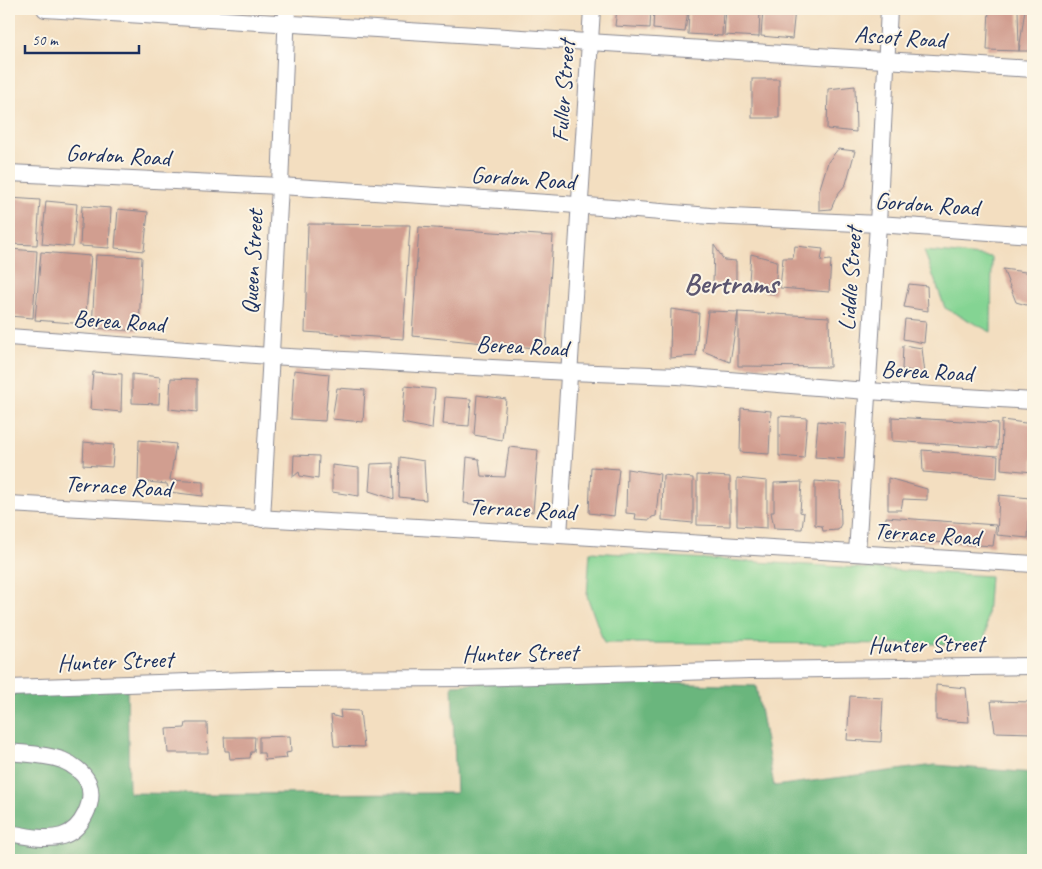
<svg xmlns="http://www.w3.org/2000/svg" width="1042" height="869" font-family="Caveat,sans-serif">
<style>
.green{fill:#84d493;stroke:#508278}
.forest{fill:#6bb67d;stroke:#43726e}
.building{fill:#d19e90}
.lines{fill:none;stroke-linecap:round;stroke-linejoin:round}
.minor-casing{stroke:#87868f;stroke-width:18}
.minor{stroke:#fff;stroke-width:16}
.labels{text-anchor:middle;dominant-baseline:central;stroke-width:4;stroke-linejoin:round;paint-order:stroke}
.street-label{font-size:24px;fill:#1b2f5e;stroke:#fcf5e5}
.district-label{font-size:29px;font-weight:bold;fill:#5b5670;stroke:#fcf5e5}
</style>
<rect width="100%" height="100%" fill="#fcf5e5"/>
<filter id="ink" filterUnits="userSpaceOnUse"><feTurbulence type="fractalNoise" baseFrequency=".02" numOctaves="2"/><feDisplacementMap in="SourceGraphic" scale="10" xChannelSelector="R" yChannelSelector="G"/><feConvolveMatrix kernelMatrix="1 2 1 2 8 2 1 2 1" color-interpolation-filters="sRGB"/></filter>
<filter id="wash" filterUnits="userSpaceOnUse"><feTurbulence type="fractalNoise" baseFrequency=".0096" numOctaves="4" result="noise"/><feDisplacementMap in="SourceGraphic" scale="20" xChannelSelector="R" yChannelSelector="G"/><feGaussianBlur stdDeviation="1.12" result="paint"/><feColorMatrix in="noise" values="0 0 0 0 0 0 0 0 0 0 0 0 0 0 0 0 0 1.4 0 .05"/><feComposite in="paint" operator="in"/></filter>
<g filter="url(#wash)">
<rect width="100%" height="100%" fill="#f3dec0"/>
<g class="green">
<polygon points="924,251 992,257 991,332 945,308"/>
<polygon points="590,552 990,576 985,644 604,643 587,596"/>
</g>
<polygon class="forest" points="560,680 756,686 774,786 935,765 1033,773 1033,860 9,860 9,687 127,682 129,793 215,794 456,793 452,685"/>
<g id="blocks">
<g class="building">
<polygon points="617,9 651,9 650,28 615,26"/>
<polygon points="654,9 688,9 685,32 653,29"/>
<polygon points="689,9 723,9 722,36 688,34"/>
<polygon points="726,9 760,9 759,37 724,35"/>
<polygon points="763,9 795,9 792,39 761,36"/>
<polygon points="989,9 1018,9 1019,51 987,50"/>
<polygon points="1025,9 1033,9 1033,51 1019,51"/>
<rect x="752" y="79" width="27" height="39"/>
<polygon points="855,86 856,132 827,129 828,89"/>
<polygon points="838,149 855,151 846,184 837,195 831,209 819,210 819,191 828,162"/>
<polygon points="10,198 40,200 37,245 9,244"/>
<polygon points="46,201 77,204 73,247 42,244"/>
<polygon points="82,206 111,208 109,248 80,246"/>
<polygon points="118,209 148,212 144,251 115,248"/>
<polygon points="308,224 410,225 403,339 305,332"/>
<polygon points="419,227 553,236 546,349 412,336"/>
<polygon points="714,245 724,260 736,261 736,287 731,283 713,283"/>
<polygon points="795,246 823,249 821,261 831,260 829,292 780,288 783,258 793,258"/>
<polygon points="9,249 37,251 33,318 9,316"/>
<polygon points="41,252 91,256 85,324 35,320"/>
<polygon points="751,254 777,261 775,294 764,292 763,285 749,281"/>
<polygon points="96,255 142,257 139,331 92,328"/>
<polygon points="1003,269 1033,273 1033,307 1016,302"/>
<polygon points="909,284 927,286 928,311 904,307"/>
<polygon points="671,309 699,313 696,356 670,358"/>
<polygon points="708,311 738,312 730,362 703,351"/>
<polygon points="738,312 829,317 830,367 738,366"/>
<polygon points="905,319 926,321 924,343 903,339"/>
<polygon points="903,345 922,348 925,374 902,369"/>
<polygon points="294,370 329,374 325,421 291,419"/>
<polygon points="93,372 122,374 121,412 90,409"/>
<polygon points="132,374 160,377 159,404 132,403"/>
<polygon points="171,378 197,379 197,412 169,409"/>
<polygon points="405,386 435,389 432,429 402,423"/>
<polygon points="337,388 365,390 363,422 332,419"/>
<polygon points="477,395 506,399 502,440 474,435"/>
<polygon points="445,397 471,399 469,426 443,424"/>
<polygon points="741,408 771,411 769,454 740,452"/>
<polygon points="779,416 807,418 804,458 779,456"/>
<polygon points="892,417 998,423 997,448 892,441"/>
<polygon points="1002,420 1033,424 1033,472 1001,469"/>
<polygon points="818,421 846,424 844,459 815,457"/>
<polygon points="139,440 176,444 170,480 203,482 203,496 169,492 167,484 138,481"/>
<polygon points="84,442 114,445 112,467 83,465"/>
<polygon points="509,447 538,450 533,512 464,503 467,457 479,459 481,476 505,477"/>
<polygon points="922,450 998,456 997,478 923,472"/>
<polygon points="294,455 319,456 318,479 300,476 299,472 293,477"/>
<polygon points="400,457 424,461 426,500 399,497"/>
<polygon points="393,463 394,499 369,491 371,464"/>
<polygon points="332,465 359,468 359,496 332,492"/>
<polygon points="591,467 619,469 614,516 589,513"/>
<polygon points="627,469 660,474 656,516 652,517 650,520 635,519 636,514 626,513"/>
<polygon points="663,475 693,478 693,523 662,520"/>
<polygon points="697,475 730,477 730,526 697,525"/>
<polygon points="737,478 767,481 767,528 737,526"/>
<polygon points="888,478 927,489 927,500 903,499 901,510 888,510"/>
<polygon points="815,481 840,483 841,524 838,530 823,531 822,526 815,525"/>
<polygon points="802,482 800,512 804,513 802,529 774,528 771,512 774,512 774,483"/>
<polygon points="999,495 1030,498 1028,538 997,535"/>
<polygon points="1032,516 1033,516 1033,542 1030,541"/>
<polygon points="886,517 996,525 993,546 885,539"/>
<polygon points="936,685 966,688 969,722 936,720"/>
<polygon points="850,696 883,698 881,742 847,740"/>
<polygon points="991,701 1033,702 1033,733 995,732"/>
<polygon points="340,710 360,711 364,747 334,746 331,715 341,718"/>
<polygon points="186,723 207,723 208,753 168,753 166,729 185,728"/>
<polygon points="290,736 291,752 286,753 287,758 265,760 264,753 259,753 259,737"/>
<polygon points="224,737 255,737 254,752 251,752 250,758 230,759 229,751 225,751"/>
</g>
</g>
</g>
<g filter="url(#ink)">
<use href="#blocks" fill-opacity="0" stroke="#87868f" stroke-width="1"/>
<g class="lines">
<defs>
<g id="minor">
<polyline points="45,9 1033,69"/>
<polyline points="9,173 280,186 563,204 710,216 878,224 1033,235"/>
<polyline points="9,337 270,356 569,372 678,376 867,391 1033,401"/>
<polyline points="9,504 559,535 1033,564"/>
<polyline points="262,519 280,186 287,9"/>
<polyline points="559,535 592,9"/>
<polyline points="857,553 878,224 889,9"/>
<polyline points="9,688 280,679 468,678 751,670 1033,666"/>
<path d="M 9,752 C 26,754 45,754 62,760 C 72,764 83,772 88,782 C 96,801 82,830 62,836 C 46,841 25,836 9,833"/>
</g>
</defs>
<use href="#minor" class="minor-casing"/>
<use href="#minor" class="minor"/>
</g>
</g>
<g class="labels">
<g class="street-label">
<text transform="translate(900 37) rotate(4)">Ascot Road</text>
<text transform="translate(563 91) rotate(-86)">Fuller Street</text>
<text transform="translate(118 155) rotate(3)">Gordon Road</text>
<text transform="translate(523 178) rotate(4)">Gordon Road</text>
<text transform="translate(927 204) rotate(4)">Gordon Road</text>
<text transform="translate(252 262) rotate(-87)">Queen Street</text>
<text transform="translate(850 279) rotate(-86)">Liddle Street</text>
<text transform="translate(119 321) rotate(4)">Berea Road</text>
<text transform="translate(522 346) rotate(3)">Berea Road</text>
<text transform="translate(927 371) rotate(3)">Berea Road</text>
<text transform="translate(118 486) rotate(3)">Terrace Road</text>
<text transform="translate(522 509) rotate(3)">Terrace Road</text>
<text transform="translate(927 534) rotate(4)">Terrace Road</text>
<text transform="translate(926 644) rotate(-1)">Hunter Street</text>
<text transform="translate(520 653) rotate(-1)">Hunter Street</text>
<text transform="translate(115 661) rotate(-2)">Hunter Street</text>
</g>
<g class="district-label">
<text x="731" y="283">Bertrams</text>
</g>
</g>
<rect width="1042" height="869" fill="none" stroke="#fcf5e5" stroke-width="30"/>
<path d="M25 45v8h114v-8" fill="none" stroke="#1b2f5e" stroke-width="2.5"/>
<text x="32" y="45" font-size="15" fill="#1b2f5e" stroke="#fcf5e5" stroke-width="4" paint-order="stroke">50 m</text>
</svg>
